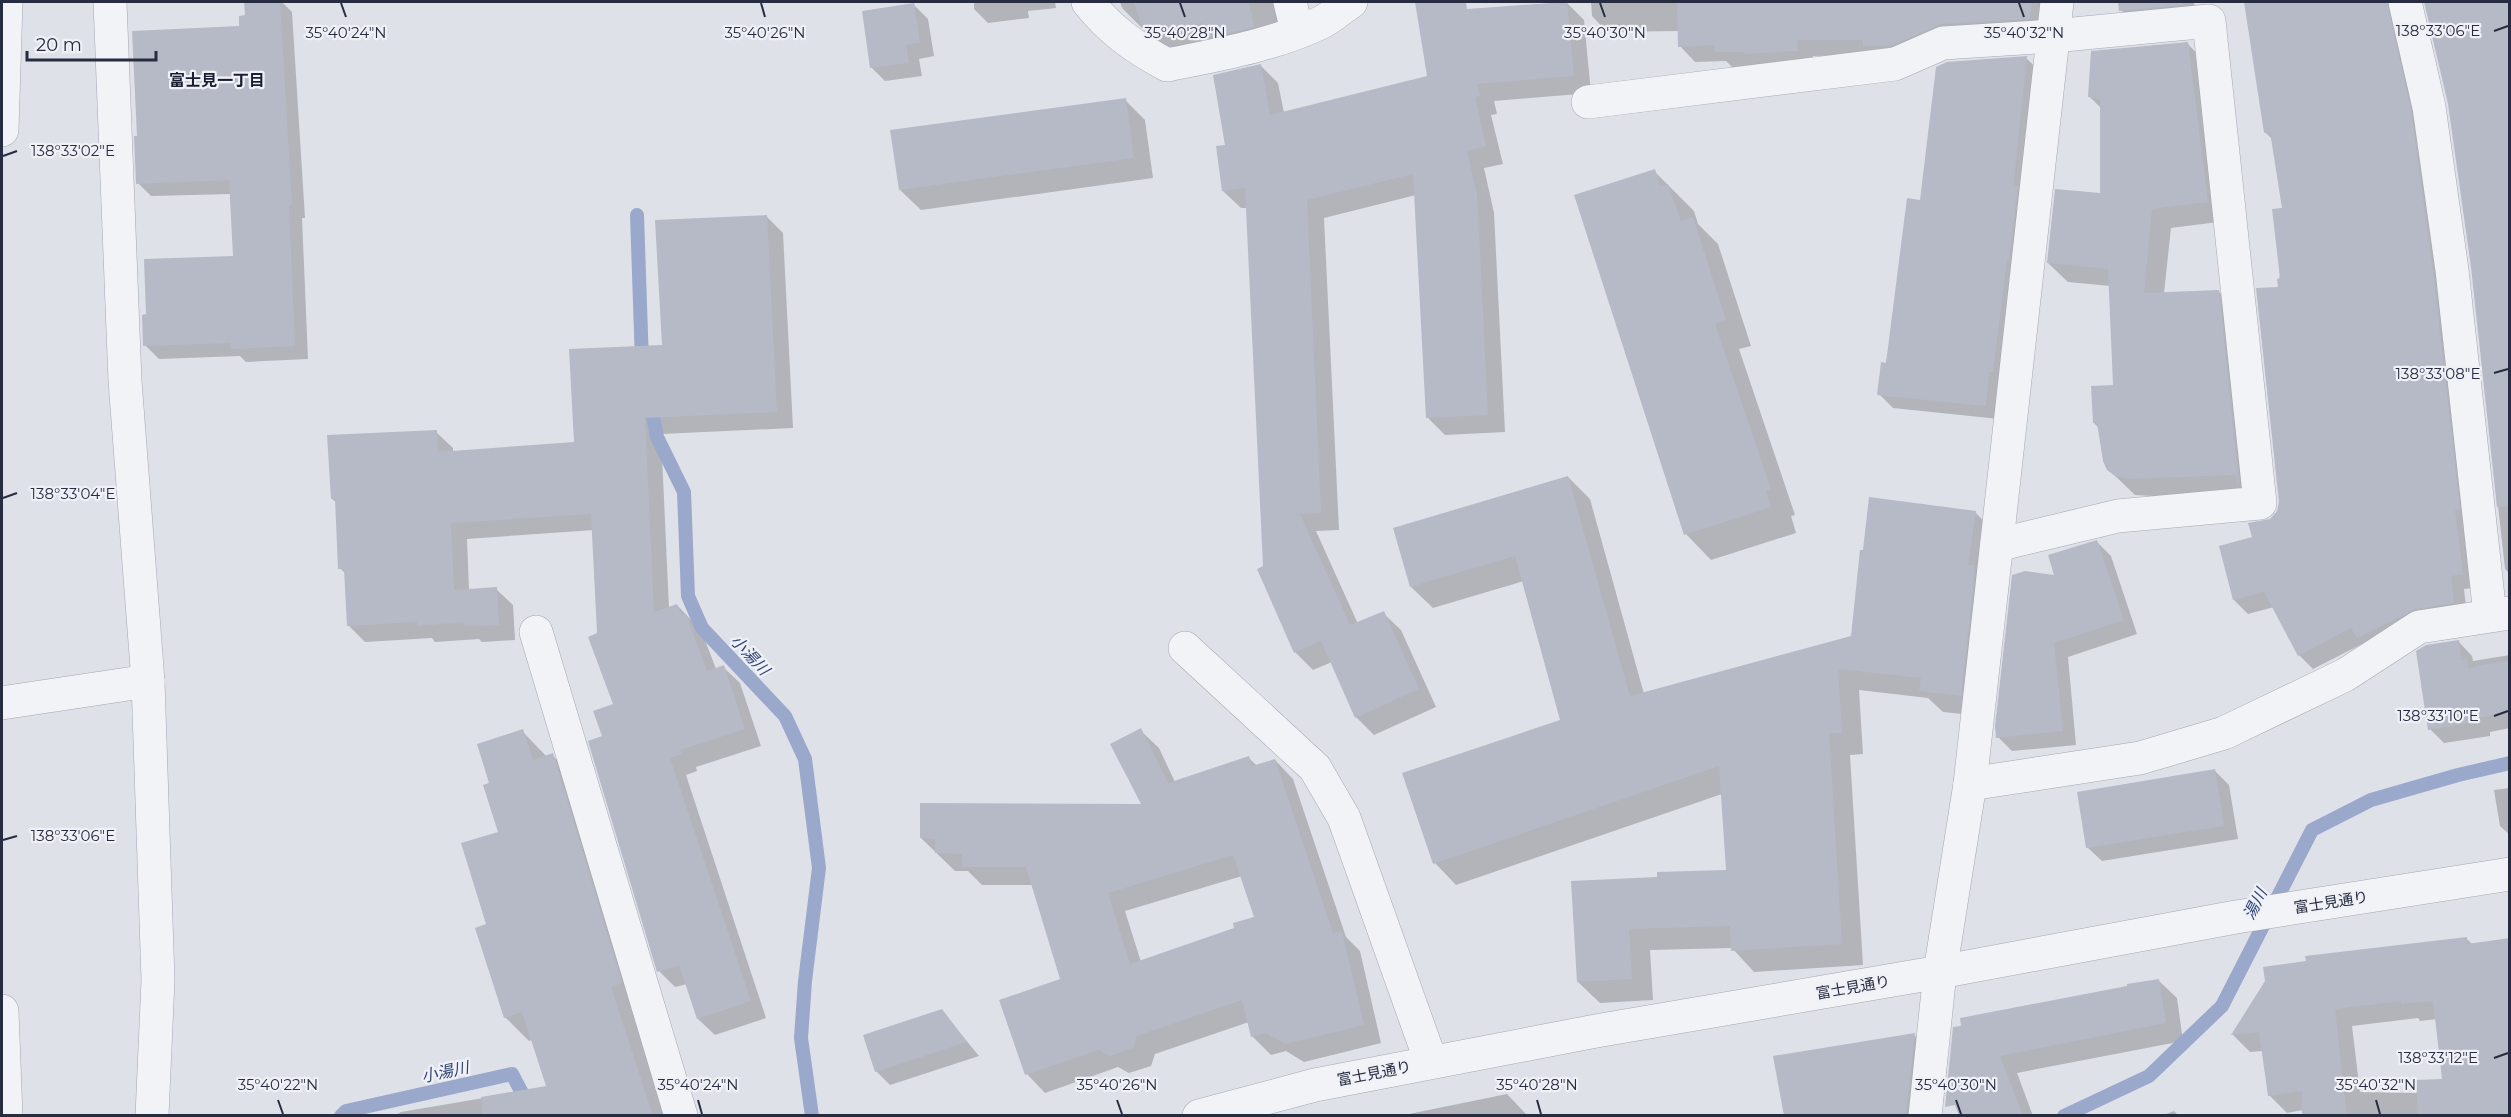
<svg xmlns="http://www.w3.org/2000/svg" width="2511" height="1117" font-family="Montserrat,'Noto Sans JP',sans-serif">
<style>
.shadow{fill:#0003;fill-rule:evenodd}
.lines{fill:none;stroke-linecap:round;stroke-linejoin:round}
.stream{stroke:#99a8cb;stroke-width:14}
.building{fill:#b6bac6;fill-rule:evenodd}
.minor-casing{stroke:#a4a7b3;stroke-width:34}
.minor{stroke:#f2f3f7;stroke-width:33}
.ticks{fill:none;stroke:#272c41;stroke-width:2}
.labels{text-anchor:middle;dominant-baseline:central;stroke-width:4.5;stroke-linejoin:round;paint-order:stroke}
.street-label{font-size:15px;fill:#272c41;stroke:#eff1f7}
.neighbourhood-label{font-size:16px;font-weight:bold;fill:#1a1e32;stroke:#eff1f7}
.water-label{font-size:16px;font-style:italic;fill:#304377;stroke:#eff1f7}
.ticks-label{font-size:15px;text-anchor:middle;fill:#272c41;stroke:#eff1f7;stroke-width:4.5;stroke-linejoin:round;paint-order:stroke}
</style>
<rect width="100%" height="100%" fill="#dfe1e9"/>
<g class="shadow">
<polygon points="245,2 282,2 292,12 305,218 302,218 308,359 246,362 240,356 159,359 145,345 234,258 231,194 151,196 138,183 241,27 246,17"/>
<polygon points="974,2 1055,2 1056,8 1028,11 1029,18 988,23 974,9"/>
<polygon points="1120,2 1273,2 1280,26 1211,45 1206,40 1171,50 1147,33 1122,8"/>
<polygon points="1566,2 1584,20 1591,93 1494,101 1497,114 1491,115 1503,164 1484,168 1494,213 1505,432 1445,435 1427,417 1416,195 1324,218 1339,530 1316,531 1358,624 1383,613 1401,630 1436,707 1374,735 1356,717 1332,662 1313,670 1295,652 1264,567 1248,208 1241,208 1223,191 1227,146 1260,65 1278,83 1284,113 1429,78 1419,14"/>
<polygon points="1591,2 2047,2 2045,34 1875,55 1813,56 1813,66 1732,67 1726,61 1695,62 1680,46 1679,31 1607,32 1592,16"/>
<polygon points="2120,2 2194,2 2196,18 2135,24 2121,10"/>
<polygon points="2245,2 2408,2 2480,587 2464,589 2467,616 2372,651 2364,643 2313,669 2299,655 2274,607 2248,614 2234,600 2254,538 2278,512 2280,502 2279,288 2284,209 2272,139 2265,132"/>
<polygon points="2426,2 2510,2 2510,574 2505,569 2472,268 2449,104"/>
<polygon points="914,5 928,19 934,56 919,59 922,76 885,81 871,67"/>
<polygon points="2187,43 2206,63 2226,221 2171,228 2164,293 2218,291 2237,310 2258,502 2135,495 2108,469 2099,428 2094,423 2114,386 2110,286 2068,282 2048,263 2101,194 2101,108 2090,97"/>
<polygon points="2026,58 2040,71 1999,419 1893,408 1879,394 1921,202"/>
<polygon points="1125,100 1145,120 1153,178 921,210 900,190"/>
<polygon points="1654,171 1694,211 1698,224 1718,244 1751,346 1739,349 1795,515 1791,516 1796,533 1711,560 1686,534"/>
<polygon points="766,216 783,233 793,428 661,434 669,608 677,605 693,622 702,632 716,669 723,667 740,683 761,746 696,767 697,771 686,775 766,1018 715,1035 698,1019 687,984 675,987 659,971 603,737 615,705 599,634 594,530 467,539 469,590 496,589 513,605 515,640 482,642 479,639 435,642 432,638 365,642 349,626 346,574 340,568 337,503 332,499 436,432 453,448 453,453 576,444 664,346"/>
<polygon points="1568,477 1590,499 1644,694 1853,637 1975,512 1996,534 1982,716 1943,712 1928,698 1859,690 1863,754 1850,755 1863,965 1754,972 1732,948 1650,950 1653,1000 1600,1003 1578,982 1659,878 1728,871 1722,794 1456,885 1435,863 1562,721 1524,581 1433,608 1411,587"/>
<polygon points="2097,542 2111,556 2137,634 2068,657 2076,745 2012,751 1998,737 2057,576"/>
<polygon points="2458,641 2472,656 2473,661 2510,655 2510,728 2490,732 2490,736 2444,743 2430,729"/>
<path d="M 1140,730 L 1159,748 L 1175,782 L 1248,757 L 1257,766 L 1275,760 L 1293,779 L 1346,937 L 1360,951 L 1381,1043 L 1304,1062 L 1286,1051 L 1271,1055 L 1252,1036 L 1249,1022 L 1155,1054 L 1151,1066 L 1129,1073 L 1118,1067 L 1045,1093 L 1027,1074 L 1001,1001 L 1061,980 L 1033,885 L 982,885 L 968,871 L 955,871 L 921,838 L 1144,806 ZM 1242,876 L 1256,918 L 1236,929 L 1141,962 L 1125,911 Z"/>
<polygon points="522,731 547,757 552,755 576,779 668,1116 394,1116 401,1112 548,1087 532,1040 529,1041 505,1017 488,925 500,833 491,784"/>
<polygon points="2215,771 2229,785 2238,839 2102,861 2087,847"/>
<polygon points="2510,788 2510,835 2500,826 2494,790"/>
<path d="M 2466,938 L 2473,945 L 2510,1116 L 2303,1116 L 2303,1110 L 2287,1113 L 2269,1095 L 2263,1051 L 2250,1052 L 2233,1035 L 2266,981 ZM 2418,1018 L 2420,1021 L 2437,1019 L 2443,1081 L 2419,1093 L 2360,1092 L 2352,1026 Z"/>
<polygon points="2159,981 2177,998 2183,1041 2017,1073 2033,1116 1961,1116 1954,1029"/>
<polygon points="942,1011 979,1056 890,1085 876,1071"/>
<polygon points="1914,1035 1927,1048 1920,1116 1786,1116"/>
<polygon points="1507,1094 1528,1116 1399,1116"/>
<polygon points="2174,1111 2179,1116 2161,1116"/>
</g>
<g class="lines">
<g class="stream">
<polyline points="637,215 642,363"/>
<polyline points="650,400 657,437 684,492 688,596 702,628 785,716 805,759 819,868 805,981 801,1038 812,1116"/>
<polyline points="341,1116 346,1111 512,1074 529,1106"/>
<polyline points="2064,1116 2149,1076 2222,1006 2312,830 2371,800 2458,775 2510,763"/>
</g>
</g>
<g class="building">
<polygon points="244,2 280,2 292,205 289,205 295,346 231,349 230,343 143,346 142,315 146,314 144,259 233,256 229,180 136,184 134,136 137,136 132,31 239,26 239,16 245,15"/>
<polygon points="1134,2 1249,2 1254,27 1206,38 1203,23 1156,37 1142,27"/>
<polygon points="1415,2 1466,2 1467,9 1567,2 1574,76 1477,84 1480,96 1475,97 1486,146 1467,151 1477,194 1488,415 1426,418 1413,174 1307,200 1321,513 1300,514 1350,625 1384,611 1419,689 1355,718 1321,641 1294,653 1257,569 1263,566 1245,188 1222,191 1216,146 1225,145 1213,75 1261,64 1270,115 1427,76"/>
<polygon points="1677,2 2032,2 2030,19 1941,24 1890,46 1863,46 1863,40 1797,40 1798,51 1744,54 1744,52 1715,52 1714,45 1678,47"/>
<polygon points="2118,2 2183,2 2183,5 2119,11"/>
<polygon points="2244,2 2387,2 2411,110 2433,272 2460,509 2455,510 2463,574 2451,576 2454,603 2416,609 2357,638 2351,628 2298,656 2264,592 2233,600 2219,546 2252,537 2248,523 2270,519 2277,511 2279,502 2256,288 2278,287 2277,279 2280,278 2272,209 2282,208 2270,132 2264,133"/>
<polygon points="2424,2 2510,2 2510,506 2497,507 2471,267 2448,104"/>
<polygon points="914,3 920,43 906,45 909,63 870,68 862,11"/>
<polygon points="2188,42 2208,202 2152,209 2144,293 2219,290 2239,486 2235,475 2128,479 2115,476 2107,470 2103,461 2097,423 2093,423 2091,386 2113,385 2108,269 2047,263 2055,189 2100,193 2100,99 2088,97 2091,51"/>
<polygon points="2027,56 2014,179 2014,185 2018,186 2009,260 2007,260 1993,372 1989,372 1986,406 1877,395 1881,362 1886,363 1907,198 1920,200 1936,67 1947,62"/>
<polygon points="1126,98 1134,158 899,190 890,130"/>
<polygon points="1655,169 1660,186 1668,184 1681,221 1693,217 1726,320 1715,324 1771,489 1766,491 1771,507 1684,535 1574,195"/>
<polygon points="767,215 777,412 645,418 654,612 677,604 682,615 686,614 707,671 724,665 745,729 680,750 682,754 670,758 751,1001 697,1019 679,965 657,972 588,741 602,736 593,711 613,704 588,637 597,633 591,514 451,523 454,590 497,587 499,625 464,626 464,622 417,626 417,622 347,626 344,569 338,569 335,499 331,499 327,435 437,430 438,452 574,442 569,349 662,345 655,220"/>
<polygon points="1568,476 1630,696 1851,636 1860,550 1863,550 1869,497 1976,511 1968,565 1974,565 1973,588 1961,696 1919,691 1921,678 1838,669 1842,733 1829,733 1842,944 1731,951 1730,926 1629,929 1632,979 1577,982 1571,881 1657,877 1657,872 1726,870 1719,766 1433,864 1402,773 1560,720 1515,556 1410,587 1393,528"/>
<polygon points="2097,540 2124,620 2054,643 2063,731 1996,738 1995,726 2012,575 2025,571 2054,575 2048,555"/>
<polygon points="2459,640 2461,660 2467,659 2468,668 2510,660 2510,712 2476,718 2477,722 2428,730 2416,651 2426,645"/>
<path d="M 1141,728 L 1168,783 L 1249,756 L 1252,766 L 1275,759 L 1333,933 L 1342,931 L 1364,1025 L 1285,1044 L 1266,1033 L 1251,1037 L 1242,1000 L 1137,1036 L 1133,1048 L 1110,1056 L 1099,1050 L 1025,1075 L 999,1000 L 1060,979 L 1026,867 L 962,867 L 962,854 L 935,853 L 935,839 L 920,838 L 920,803 L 1141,804 L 1110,744 ZM 1233,855 L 1254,917 L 1233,923 L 1234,928 L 1130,964 L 1108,893 Z"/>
<polygon points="523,729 533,760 553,753 622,983 611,987 653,1116 483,1116 481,1097 546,1086 522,1012 504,1018 475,928 486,924 461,843 498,832 483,785 489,783 477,744"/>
<polygon points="2215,769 2224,826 2086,848 2077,792"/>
<polygon points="2467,937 2467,944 2510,938 2510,1116 2418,1116 2416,1080 2442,1079 2433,1001 2401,1004 2401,1001 2335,1009 2347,1116 2302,1116 2302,1091 2268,1096 2259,1032 2231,1035 2265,981 2263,967 2306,961 2305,956"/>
<polygon points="2159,979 2166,1023 2000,1056 2023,1116 1959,1116 1955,1105 1945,1107 1953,1027 1961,1026 1960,1018 2127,986 2127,984"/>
<polygon points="942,1009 967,1042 875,1072 863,1035"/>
<polygon points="1915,1033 1906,1113 1889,1116 1784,1116 1773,1056"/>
</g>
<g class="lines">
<defs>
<g id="minor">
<polyline points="110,2 125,381 148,681 158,980 152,1116"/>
<path d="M 1088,2 C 1111,31 1134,47 1167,65 C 1217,55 1274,45 1320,23 C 1331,18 1341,8 1351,2"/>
<polyline points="1290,2 1297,31"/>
<polyline points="2405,2 2429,107 2452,270 2490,615"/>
<polyline points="1588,102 1895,64 1943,43 2053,36 2209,21 2260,503 2118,516 1997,545"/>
<polyline points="2,130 6,2"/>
<polyline points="536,632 681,1116"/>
<polyline points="1185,648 1315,768 1344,818 1431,1062"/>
<polyline points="2,703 148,681"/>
<polyline points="1970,784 2140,758 2224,733 2345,675 2419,627 2510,613"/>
<polyline points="2,1011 6,1116"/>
<polyline points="1199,1116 1315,1085 1596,1031 1940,972 2236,917 2510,874"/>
<polyline points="1925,1116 1940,972 1970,784 2057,2"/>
</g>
</defs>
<use href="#minor" class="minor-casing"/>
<use href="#minor" class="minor"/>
</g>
<path class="ticks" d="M 341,3 L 346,17M 761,3 L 765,17M 1180,3 L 1185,17M 1600,3 L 1605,17M 2019,3 L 2024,17M 2494,31 L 2508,26M 3,156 L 17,151M 2494,373 L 2508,369M 3,498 L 17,493M 2494,716 L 2508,711M 3,840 L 17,836M 2494,1058 L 2508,1053M 278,1100 L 283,1114M 698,1100 L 702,1114M 1117,1100 L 1122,1114M 1537,1100 L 1541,1114M 1956,1100 L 1961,1114M 2376,1100 L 2380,1114"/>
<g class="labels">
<g class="street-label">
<text transform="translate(2331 902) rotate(-9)">富士見通り</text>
<text transform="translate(1853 987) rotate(-10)">富士見通り</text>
<text transform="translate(1374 1073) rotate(-11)">富士見通り</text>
</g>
<g class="neighbourhood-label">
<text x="217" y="80">富士見一丁目</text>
</g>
<g class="water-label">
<text transform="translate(750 655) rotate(47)">小湯川</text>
<text transform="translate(2255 904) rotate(-63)">湯川</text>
<text transform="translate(445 1072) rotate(-12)">小湯川</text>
</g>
</g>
<g class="ticks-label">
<text x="2438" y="36">138°33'06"E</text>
<text x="346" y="38">35°40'24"N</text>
<text x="765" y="38">35°40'26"N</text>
<text x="1185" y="38">35°40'28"N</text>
<text x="1605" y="38">35°40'30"N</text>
<text x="2024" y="38">35°40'32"N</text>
<text x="73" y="156">138°33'02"E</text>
<text x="2438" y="379">138°33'08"E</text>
<text x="73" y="499">138°33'04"E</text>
<text x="2438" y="721">138°33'10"E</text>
<text x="73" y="841">138°33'06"E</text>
<text x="2438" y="1063">138°33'12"E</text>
<text x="278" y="1090">35°40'22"N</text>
<text x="698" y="1090">35°40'24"N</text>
<text x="1117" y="1090">35°40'26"N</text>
<text x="1537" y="1090">35°40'28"N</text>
<text x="1956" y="1090">35°40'30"N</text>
<text x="2376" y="1090">35°40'32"N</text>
</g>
<rect width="2511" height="1117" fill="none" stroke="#272c41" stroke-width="6"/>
<path d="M27 51v9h129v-9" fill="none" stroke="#272c41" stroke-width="3"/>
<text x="36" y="51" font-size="18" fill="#272c41" stroke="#eff1f7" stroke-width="4.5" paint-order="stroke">20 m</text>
</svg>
